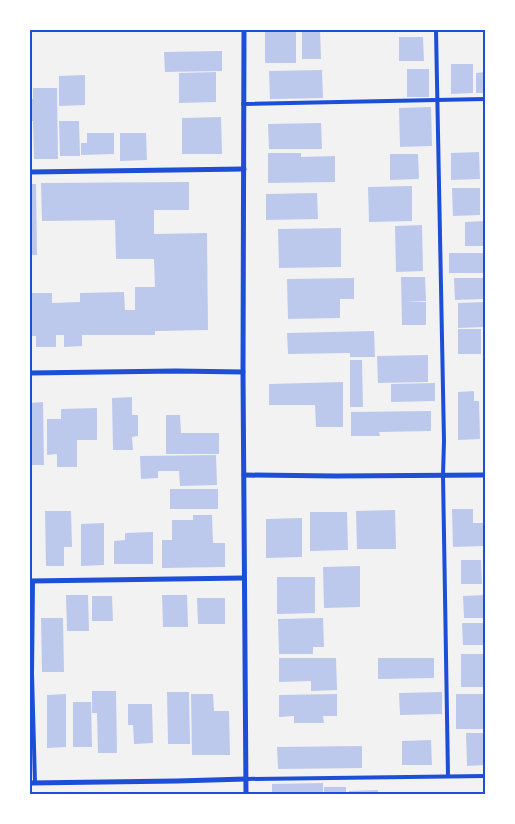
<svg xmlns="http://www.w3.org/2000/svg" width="515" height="824" font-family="'Fira Sans',sans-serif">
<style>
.building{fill:#bdc9ec}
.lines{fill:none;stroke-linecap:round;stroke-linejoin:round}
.service{stroke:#1d4ed8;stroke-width:4}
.minor{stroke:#1d4ed8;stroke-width:5}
.neatline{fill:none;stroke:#1d4ed8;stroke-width:2}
</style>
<rect width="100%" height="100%" fill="#f2f2f2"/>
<g class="building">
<rect x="265" y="30" width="31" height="33"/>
<polygon points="302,30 320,30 321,59 302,59"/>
<polygon points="399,37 423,37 424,61 399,61"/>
<polygon points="222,51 222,71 165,72 164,52"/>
<polygon points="451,64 473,64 473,93 451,94"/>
<rect x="407" y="69" width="22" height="28"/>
<polygon points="322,70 323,98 270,99 269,71"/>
<polygon points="216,72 216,102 179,103 179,73"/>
<polygon points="485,72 485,93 476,93 476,73"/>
<polygon points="85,75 85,105 59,106 59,76"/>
<polygon points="33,88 57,88 58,159 34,159 33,121 30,121 30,99 33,99"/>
<polygon points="431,107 432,146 400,147 399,108"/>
<polygon points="221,117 222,154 182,154 182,118"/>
<polygon points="59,121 79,121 80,156 60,156"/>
<polygon points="321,123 322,149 269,149 268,124"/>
<polygon points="87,133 114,133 114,154 81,155 81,143 87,143"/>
<polygon points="120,133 146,133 147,160 120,161"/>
<polygon points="479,152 480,179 451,180 451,153"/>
<polygon points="268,153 301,153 301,157 335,156 335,182 268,183"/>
<polygon points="390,154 418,154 419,179 390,180"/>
<polygon points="189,182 189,210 154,210 154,234 207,233 208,330 155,331 155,335 82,335 82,346 64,347 64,335 56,335 56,347 36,347 36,336 30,336 30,293 52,293 52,303 80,302 80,293 124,292 125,310 135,310 135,287 155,287 154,259 116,259 115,220 42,221 41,183"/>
<polygon points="30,184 36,184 37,255 30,255"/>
<polygon points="412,186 412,221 369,222 368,187"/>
<polygon points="452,188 480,188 480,215 453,216"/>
<polygon points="317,193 318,219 266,220 266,194"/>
<polygon points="485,221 485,246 465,246 465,222"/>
<polygon points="422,225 423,271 396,272 395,226"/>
<polygon points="341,228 341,267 279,268 278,229"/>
<rect x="449" y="253" width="36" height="20"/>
<polygon points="401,277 425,277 426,301 405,301 426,302 426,325 402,325"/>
<polygon points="354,278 354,299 340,299 340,318 288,319 287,279"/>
<polygon points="454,278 484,278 485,299 455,300"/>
<polygon points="484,302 484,327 458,328 458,303"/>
<rect x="458" y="329" width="23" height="25"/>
<polygon points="374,331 375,357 350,357 350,353 288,354 287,333"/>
<polygon points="428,355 428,382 378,383 377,356"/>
<polygon points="350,360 362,360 363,407 350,407"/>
<polygon points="343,382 343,427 316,427 315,405 269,405 269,384"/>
<polygon points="435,383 435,401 391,402 391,384"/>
<polygon points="474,391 474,401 479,401 480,439 458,440 458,392"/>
<polygon points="132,397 132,415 138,415 138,436 132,437 133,450 113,450 112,398"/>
<polygon points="43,402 44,465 30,465 30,403"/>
<polygon points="97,408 97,440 77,440 77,467 57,467 57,454 47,455 47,419 61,419 61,409"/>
<polygon points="431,411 431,431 379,432 380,436 351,436 351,412"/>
<polygon points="166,415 180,415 181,433 219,433 219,454 166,454"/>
<polygon points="216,455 217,485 180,486 179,471 158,471 158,478 141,479 140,456"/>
<rect x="170" y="489" width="48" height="20"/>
<polygon points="452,509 473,509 473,523 485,523 485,546 453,547"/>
<polygon points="395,510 396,549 357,549 356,511"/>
<polygon points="45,511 71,511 72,547 64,547 64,566 46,566"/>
<polygon points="310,512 347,512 348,550 310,551"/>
<polygon points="193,515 212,515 213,543 225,543 225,567 162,568 162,540 172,540 172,520 193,520"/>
<polygon points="302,518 302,557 266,558 266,519"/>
<polygon points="104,523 104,565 81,566 81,524"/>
<polygon points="153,532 153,564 114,564 114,541 125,540 125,533"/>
<polygon points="461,560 481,560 482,584 461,584"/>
<polygon points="360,566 360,607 324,608 323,567"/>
<polygon points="277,577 315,577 315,613 277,614"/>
<polygon points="66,595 88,595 89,631 67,631"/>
<polygon points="162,595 187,595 188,627 163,627"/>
<polygon points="485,595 485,618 464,618 463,596"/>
<polygon points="92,596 112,596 113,621 92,621"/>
<polygon points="197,598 225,598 225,624 198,624"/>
<polygon points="41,618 63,618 64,672 42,672"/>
<polygon points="323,618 324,647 313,647 313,654 279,654 278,619"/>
<polygon points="462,623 484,623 484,645 463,645"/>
<rect x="461" y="654" width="24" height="33"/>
<polygon points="279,658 336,658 337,690 311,691 311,681 279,682"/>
<polygon points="378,658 434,658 434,678 378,679"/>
<polygon points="92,691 116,691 117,753 98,753 97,713 92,713"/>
<polygon points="167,692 189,692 190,744 168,744"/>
<polygon points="442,692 442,714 400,715 399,693"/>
<polygon points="66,694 66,747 47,748 47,695"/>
<polygon points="191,694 213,694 214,711 229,711 230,755 192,755"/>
<polygon points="337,694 337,716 323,716 324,723 294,723 294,716 279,717 279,695"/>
<rect x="456" y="694" width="29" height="35"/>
<polygon points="73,702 91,702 92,747 73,747"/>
<polygon points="128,704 152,704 153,743 134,744 133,725 128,725"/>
<polygon points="466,733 485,733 485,765 467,766"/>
<polygon points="431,740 432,765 402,765 402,741"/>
<polygon points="362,746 362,768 278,769 277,747"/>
<polygon points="323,783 323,794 272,794 272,784"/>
<rect x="324" y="787" width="22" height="7"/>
<polygon points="378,790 378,794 349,794 349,791"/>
</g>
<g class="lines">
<g class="service">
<polyline points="436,30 444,441 443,475 448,776"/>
<polyline points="243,104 485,99"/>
<polyline points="33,581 32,674 35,783"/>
<polyline points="246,779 485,776"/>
</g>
<g class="minor">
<polyline points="244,30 243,372 246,794"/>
<polyline points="30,172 244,169"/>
<polyline points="30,373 176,371 243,372"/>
<polyline points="244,475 336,476 485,475"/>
<polyline points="30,581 244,578"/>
<polyline points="30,783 177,781 246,779"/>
</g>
</g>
<rect width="515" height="824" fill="none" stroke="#ffffff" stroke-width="62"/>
<rect x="31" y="31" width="453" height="762" class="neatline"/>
</svg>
